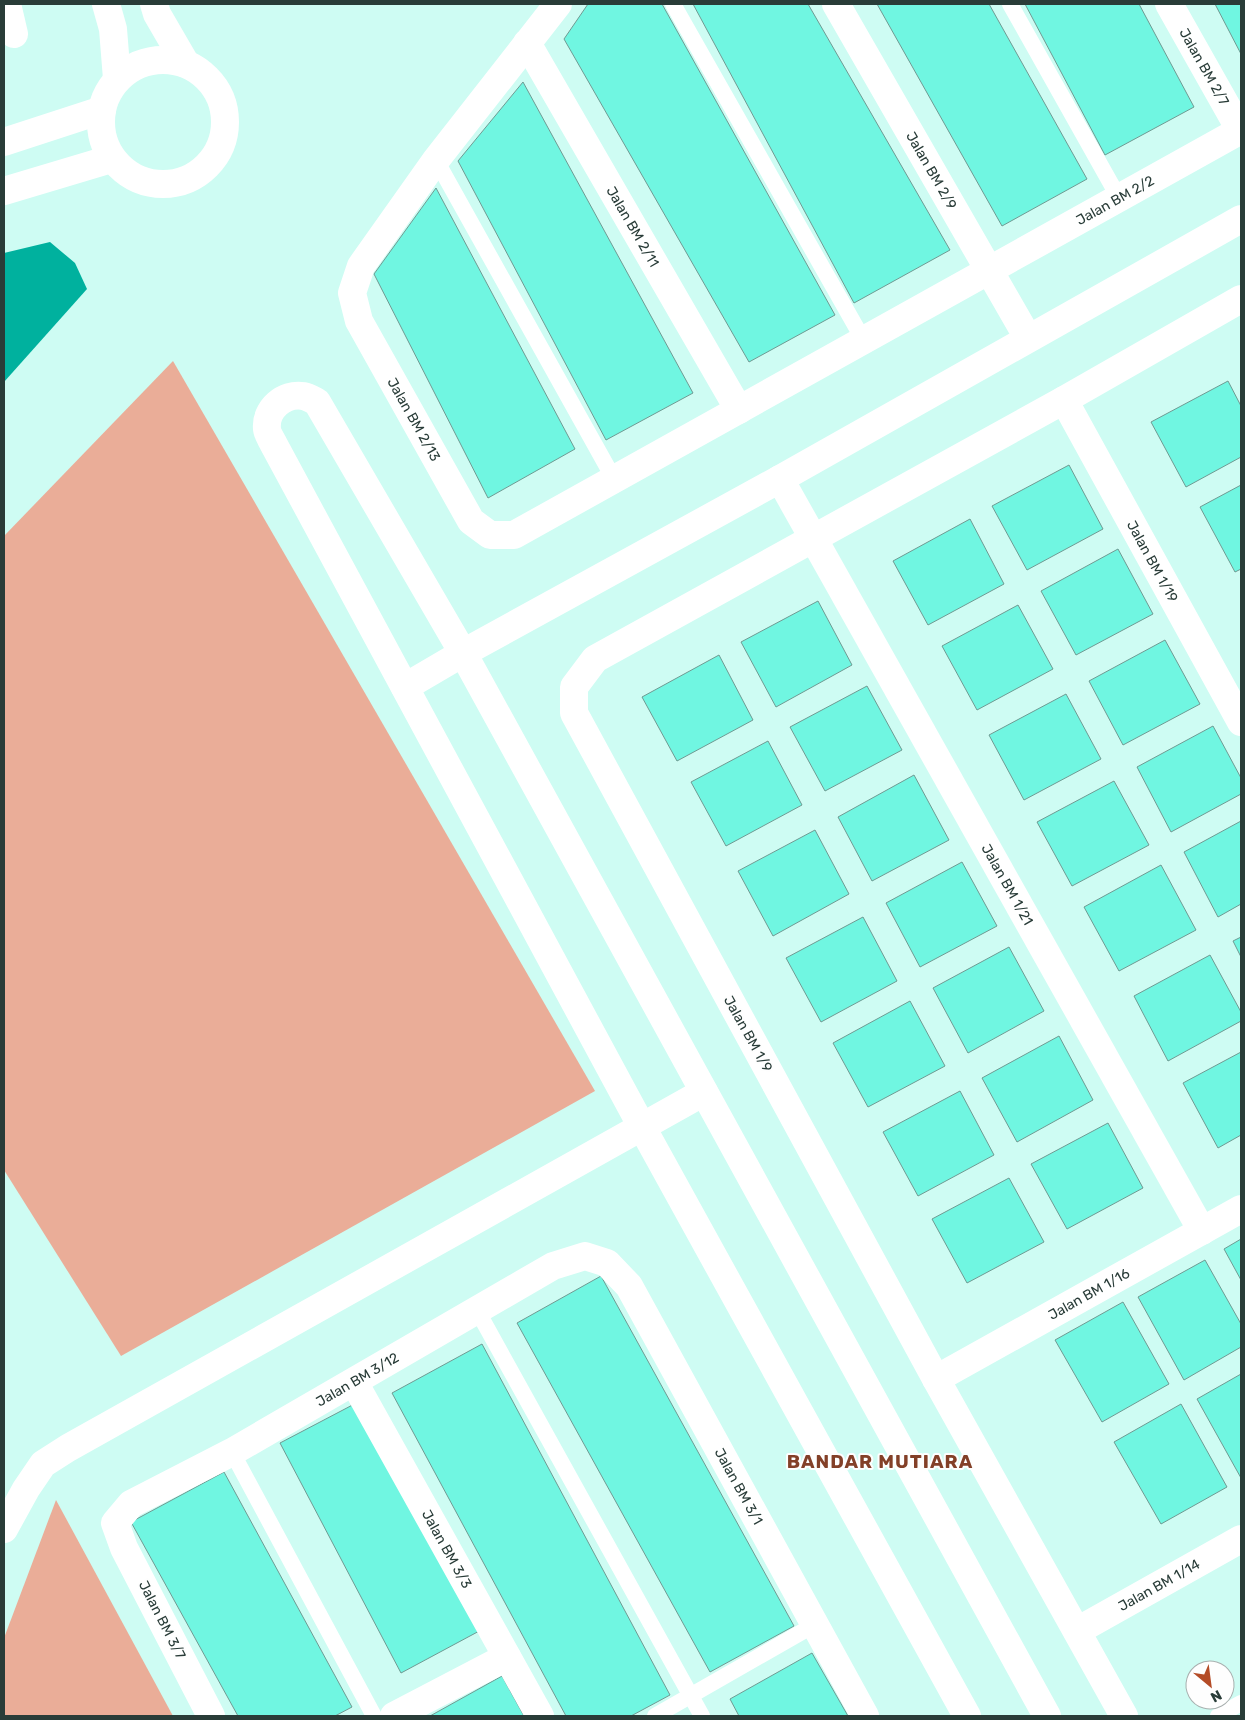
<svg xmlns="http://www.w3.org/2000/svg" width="1245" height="1720" font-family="Rubik,sans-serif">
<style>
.green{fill:#eaad98}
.water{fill:#00b19e}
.building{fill:#70f6e1;stroke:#6f9a92}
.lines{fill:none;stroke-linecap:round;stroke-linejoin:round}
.lane{stroke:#fff;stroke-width:16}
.street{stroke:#fff;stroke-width:28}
.secondary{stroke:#fff;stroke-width:28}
.labels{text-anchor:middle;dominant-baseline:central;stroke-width:4;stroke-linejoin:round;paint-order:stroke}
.street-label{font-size:14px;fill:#293c38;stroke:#fefefe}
.district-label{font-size:19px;font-weight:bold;letter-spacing:1px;fill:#834028;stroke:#fefefe}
</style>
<rect width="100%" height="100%" fill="#cefcf3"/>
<g class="green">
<polygon points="173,361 595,1091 121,1356 4,1170 4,536"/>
<polygon points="56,1500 173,1716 4,1716 4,1638"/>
</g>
<polygon class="water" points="50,242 75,263 87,289 4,382 4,253"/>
<g class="building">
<polygon points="588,4 662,4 835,315 749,362 564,39"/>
<polygon points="693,4 808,4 950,250 854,303"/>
<polygon points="877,4 989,4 1087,179 1002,226"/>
<polygon points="1025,4 1139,4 1194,107 1105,155"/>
<polygon points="1215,4 1241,4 1241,54"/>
<polygon points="523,82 693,393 606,440 458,161"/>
<polygon points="436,188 575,449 488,498 374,274"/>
<polygon points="1228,381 1241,406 1241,457 1186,487 1151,422"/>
<polygon points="1069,465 1103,529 1027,570 992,506"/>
<polygon points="1241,485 1241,569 1235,572 1200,507"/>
<polygon points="970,519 1004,584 928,625 893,561"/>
<polygon points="1118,549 1153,614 1076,655 1041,591"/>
<polygon points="818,601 852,665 776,707 741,642"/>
<polygon points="1018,605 1053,669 977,710 942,646"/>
<polygon points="1165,640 1200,704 1123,745 1089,681"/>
<polygon points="719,655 753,720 677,761 642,697"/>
<polygon points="867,686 902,750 825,791 790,727"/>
<polygon points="1066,694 1101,759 1024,800 989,735"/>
<polygon points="1213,726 1241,778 1241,794 1171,832 1137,767"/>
<polygon points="768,741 802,805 726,846 691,782"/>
<polygon points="914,775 949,840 872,881 838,817"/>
<polygon points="1114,781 1149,845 1072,886 1037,822"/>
<polygon points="1241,821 1241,904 1218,917 1184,852"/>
<polygon points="815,830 849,894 773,936 738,871"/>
<polygon points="962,862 997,926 920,967 886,903"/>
<polygon points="1161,865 1196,930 1119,971 1084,907"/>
<polygon points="863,917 897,981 821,1022 786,958"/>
<polygon points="1241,937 1241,957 1233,941"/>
<polygon points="1009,947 1044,1011 968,1053 933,988"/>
<polygon points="1210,955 1241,1012 1241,1021 1168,1061 1134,996"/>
<polygon points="910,1001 945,1066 868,1107 833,1043"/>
<polygon points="1059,1036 1093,1100 1017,1142 982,1078"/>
<polygon points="1241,1052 1241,1135 1218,1148 1183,1083"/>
<polygon points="960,1091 994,1155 918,1196 883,1132"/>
<polygon points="1108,1123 1143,1188 1067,1229 1031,1164"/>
<polygon points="1009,1178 1044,1242 967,1283 932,1219"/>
<polygon points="1241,1239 1241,1280 1224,1249"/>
<polygon points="1205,1260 1241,1324 1241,1347 1184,1380 1138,1297"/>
<polygon points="601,1276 794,1626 710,1672 517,1323"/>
<polygon points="1123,1302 1169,1384 1102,1422 1055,1340"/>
<polygon points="482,1344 670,1695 631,1716 566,1716 392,1393"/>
<polygon points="1241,1374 1241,1478 1197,1399"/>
<polygon points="362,1400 483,1629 401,1673 280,1443"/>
<polygon points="1181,1404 1227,1487 1161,1524 1114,1442"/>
<polygon points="224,1472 352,1707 335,1716 238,1716 131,1522"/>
<polygon points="812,1653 848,1716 739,1716 730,1699"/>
<polygon points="502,1676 524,1716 430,1716"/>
</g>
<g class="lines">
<g class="lane">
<polyline points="673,4 864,341"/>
<polyline points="1010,4 1119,198"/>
<polyline points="436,160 614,479"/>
<polyline points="477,1310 702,1716"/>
<polyline points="232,1452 374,1716"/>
<polyline points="655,1716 814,1625"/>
<polyline points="1218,1716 1241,1703"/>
</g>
<g class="street">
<polyline points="7,4 14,34"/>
<path id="s1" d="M 558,4 L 436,160 L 361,266 L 352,293 L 359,321 L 471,521 L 490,535 L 514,535 L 1241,130"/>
<path id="s2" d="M 836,4 L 1028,338"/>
<path id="s3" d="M 1169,4 L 1240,130"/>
<path id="s4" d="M 527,43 L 739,410"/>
<path id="s5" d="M 1064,400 L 1241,722"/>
<path id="s6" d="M 780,479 L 1202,1231"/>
<polyline points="405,687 463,653 780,479 1241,219"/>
<path id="s7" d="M 936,1379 L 1241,1209"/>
<path id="s8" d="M 354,1382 L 540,1716"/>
<polyline points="4,1529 26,1489 43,1464 68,1448 704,1092"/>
<path id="s9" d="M 1077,1631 L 1241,1539"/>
<path id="s10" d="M 211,1716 L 124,1548 L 115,1523 L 131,1504 L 232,1452 L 553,1266 L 585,1256 L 607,1263 L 629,1286 L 865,1716"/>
<polyline points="394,1716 507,1657"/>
<path d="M 967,1716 L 642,1127 L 273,443 C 271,439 267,433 267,429 C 265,409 284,393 303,396 C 308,397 313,400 317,402 L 463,653 L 1047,1716"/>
<polyline points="1124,1716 936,1379 574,713 574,687 595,659 1064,400 1241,299"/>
</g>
<g class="secondary">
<polyline points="106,4 113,29 117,79"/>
<polyline points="154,4 157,14 186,64"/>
<circle cx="163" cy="122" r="62"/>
<polyline points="4,142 102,110"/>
<polyline points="4,191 111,159"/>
</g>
</g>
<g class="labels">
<g class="street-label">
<text stroke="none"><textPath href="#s3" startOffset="72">Jalan BM 2/7</textPath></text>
<text stroke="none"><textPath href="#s2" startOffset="192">Jalan BM 2/9</textPath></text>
<text stroke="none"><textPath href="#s1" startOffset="1350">Jalan BM 2/2</textPath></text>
<text stroke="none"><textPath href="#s4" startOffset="212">Jalan BM 2/11</textPath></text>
<text stroke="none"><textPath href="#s1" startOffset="498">Jalan BM 2/13</textPath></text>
<text stroke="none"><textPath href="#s5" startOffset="184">Jalan BM 1/19</textPath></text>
<text stroke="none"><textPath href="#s6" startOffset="465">Jalan BM 1/21</textPath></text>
<text transform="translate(748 1034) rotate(61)">Jalan BM 1/9</text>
<text stroke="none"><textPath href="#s7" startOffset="175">Jalan BM 1/16</textPath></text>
<text stroke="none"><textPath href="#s10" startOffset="499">Jalan BM 3/12</textPath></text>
<text stroke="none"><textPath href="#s10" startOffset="1042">Jalan BM 3/1</textPath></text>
<text stroke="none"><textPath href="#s8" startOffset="191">Jalan BM 3/3</textPath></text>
<text stroke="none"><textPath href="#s9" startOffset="94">Jalan BM 1/14</textPath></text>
<text transform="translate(162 1620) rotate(63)">Jalan BM 3/7</text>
</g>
<g class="district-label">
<text x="880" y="1461">BANDAR MUTIARA</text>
</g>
</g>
<rect width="1245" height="1720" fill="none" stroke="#293c38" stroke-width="10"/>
<g transform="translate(1210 1685) rotate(151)"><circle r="24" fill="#fefefe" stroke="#a9b0af"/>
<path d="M0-4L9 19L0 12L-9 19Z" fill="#b44c27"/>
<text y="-8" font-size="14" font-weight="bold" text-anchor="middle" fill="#293c38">N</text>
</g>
</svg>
